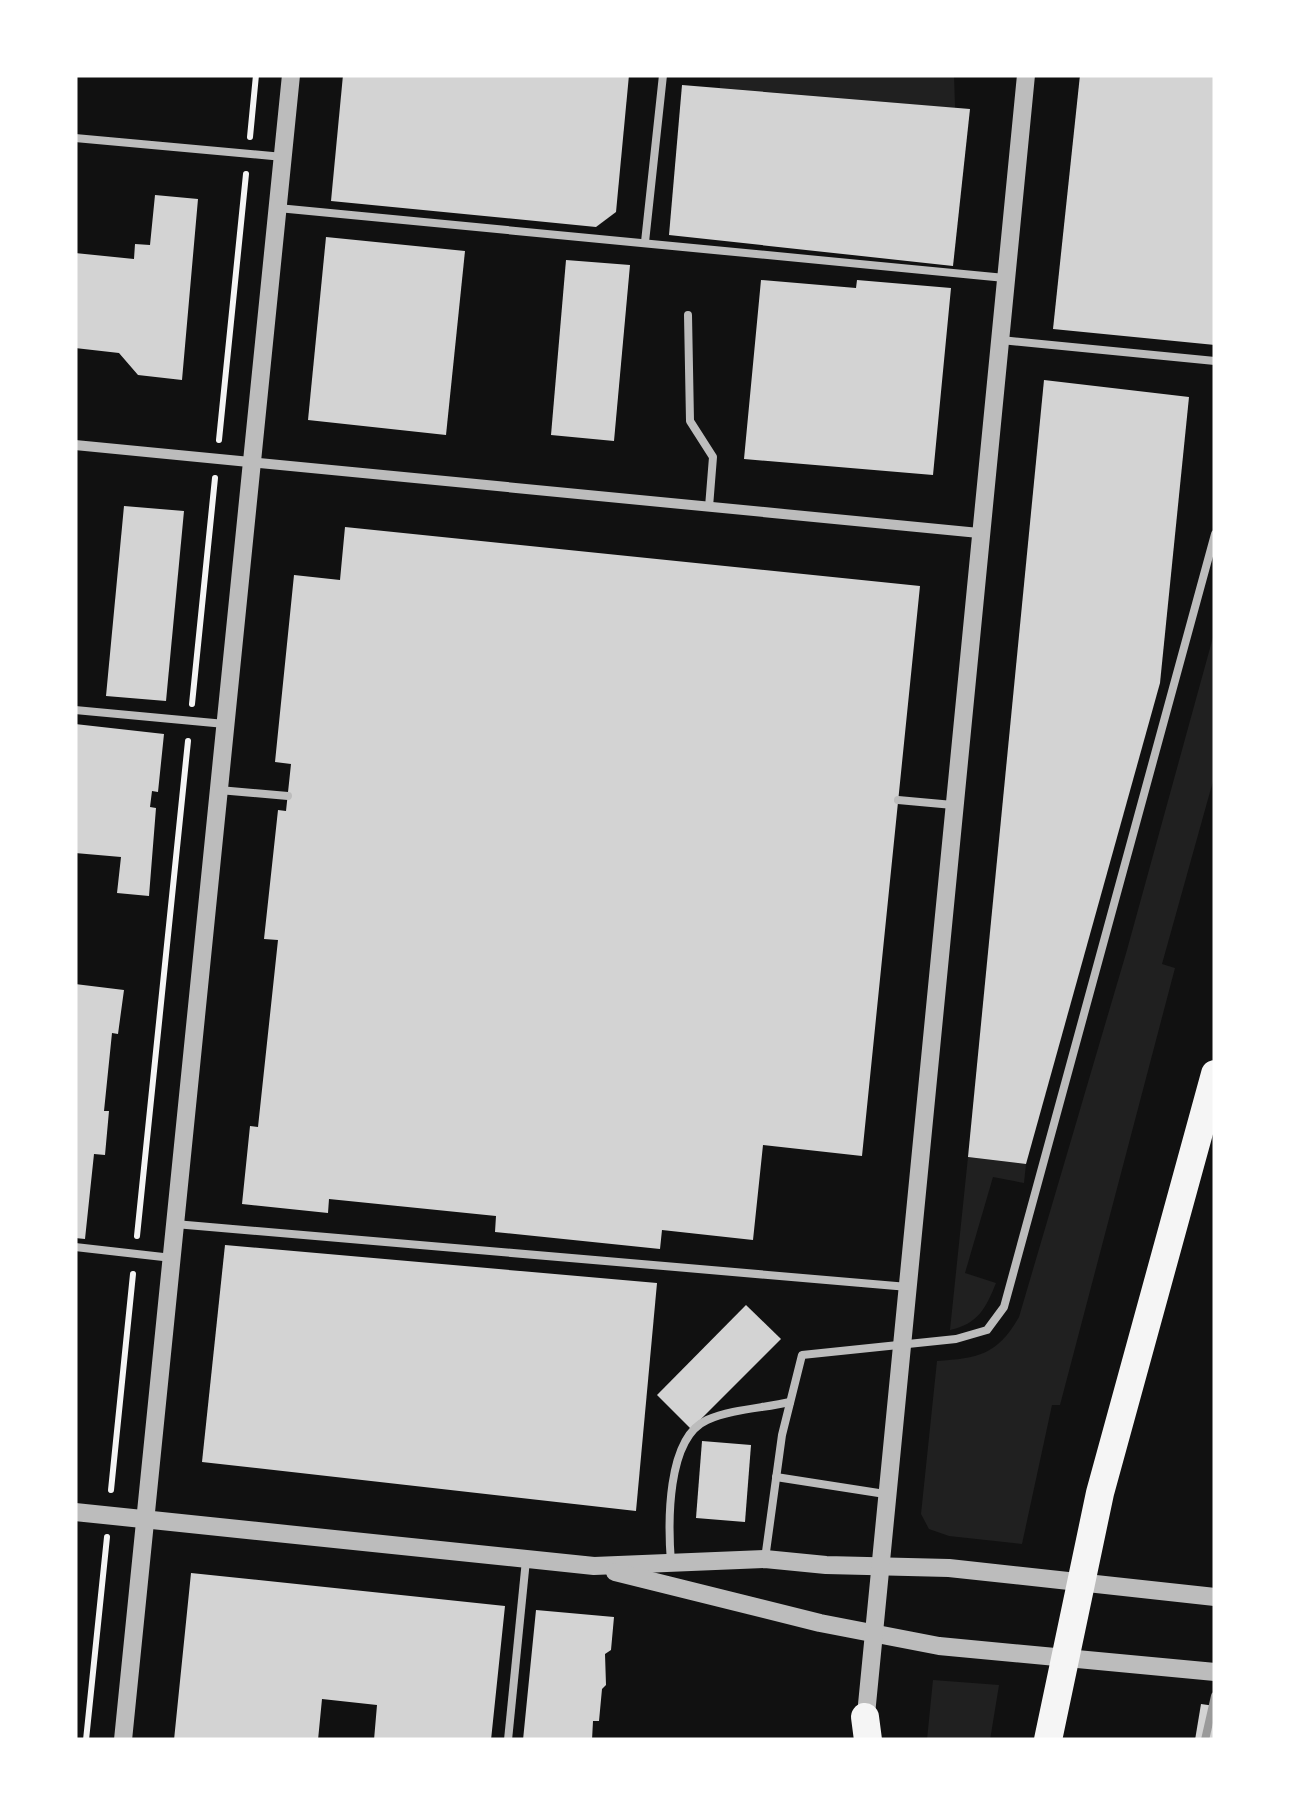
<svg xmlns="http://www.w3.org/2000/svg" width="1290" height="1815" font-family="Arial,sans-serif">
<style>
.green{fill:#202020}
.building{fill:#d3d3d3}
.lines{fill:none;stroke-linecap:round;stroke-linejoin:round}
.path{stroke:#f5f5f5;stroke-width:6}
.service{stroke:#bcbcbc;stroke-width:8}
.minor{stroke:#bcbcbc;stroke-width:10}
.tertiary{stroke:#bcbcbc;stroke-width:18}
.motorway{stroke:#f5f5f5;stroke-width:28}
.rail{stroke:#9a9a9a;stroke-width:8}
</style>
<rect width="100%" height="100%" fill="#111"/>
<g class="green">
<polygon points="720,75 954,75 955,108 720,88"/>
<path d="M 1215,630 L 1215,774 L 1162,964 L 1175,968 L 1060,1405 L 1052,1405 L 1022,1544 L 949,1536 L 929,1529 L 921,1514 L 937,1361 C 979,1358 997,1355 1019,1317 L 1127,950 Z"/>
<path d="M 968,1157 L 1026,1164 L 1024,1183 L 993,1177 L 965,1273 L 996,1283 C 986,1308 978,1324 950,1330 Z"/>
<polygon points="933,1680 999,1685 990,1740 927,1740"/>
</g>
<g class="building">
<polygon points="343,75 629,75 616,212 596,227 331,201"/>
<polygon points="1080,75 1215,75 1215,345 1053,329"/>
<polygon points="682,85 970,109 953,266 669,235"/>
<polygon points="155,195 198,199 182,380 138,375 119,353 75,348 75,253 134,259 135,244 150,245"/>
<polygon points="326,237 465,251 446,435 308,420"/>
<polygon points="566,260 630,265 614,441 551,435"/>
<polygon points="761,280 856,288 857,280 951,288 933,475 744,459"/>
<polygon points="1044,380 1189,397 1160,683 1026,1164 968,1157"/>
<polygon points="124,506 184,511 166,701 106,696"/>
<polygon points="345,527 920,586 862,1156 763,1145 753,1240 662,1230 660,1249 495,1232 496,1216 329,1199 328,1213 242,1204 250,1126 258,1127 278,940 264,939 278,810 286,811 291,764 275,762 294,575 340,580"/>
<polygon points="75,724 164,734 158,792 152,791 150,807 156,808 149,896 117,893 121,857 75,853"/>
<polygon points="75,984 124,990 118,1034 112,1033 104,1111 109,1111 105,1155 94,1154 85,1239 75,1238"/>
<polygon points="225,1245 657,1283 636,1511 202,1462"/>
<polygon points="746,1305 781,1339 691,1429 657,1395"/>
<polygon points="702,1441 751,1445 745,1522 696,1518"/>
<polygon points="191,1573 505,1606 491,1740 374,1740 377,1705 322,1699 318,1740 174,1740"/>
<polygon points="536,1610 614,1617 611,1650 605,1654 606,1685 602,1689 599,1721 593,1721 592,1740 523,1740"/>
<polygon points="1201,1704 1215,1706 1215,1740 1195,1740"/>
</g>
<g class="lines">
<g class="path">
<polyline points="250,137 256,75"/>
<polyline points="219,440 246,174"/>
<polyline points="192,704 215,478"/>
<polyline points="137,1236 188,741"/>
<polyline points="111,1490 133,1274"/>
<polyline points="86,1740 107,1537"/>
</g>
<g class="service">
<polyline points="75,138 283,157"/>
<polyline points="278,208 1005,278"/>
<polyline points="645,242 663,75"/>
<polyline points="688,315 690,421 713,457 709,507"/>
<polyline points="1001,340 1215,361"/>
<polyline points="75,710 225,724"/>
<polyline points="219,790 288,796"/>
<polyline points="898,800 953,805"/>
<polyline points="175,1224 908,1287"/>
<polyline points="75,1247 172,1258"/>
<polyline points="776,1477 885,1494"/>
<polyline points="765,1559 782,1435 802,1355 956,1339 987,1330 1004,1307 1215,534"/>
<path d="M 671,1563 C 668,1525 666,1438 707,1420 C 732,1409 764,1408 790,1402"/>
<polyline points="508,1740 526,1560"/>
</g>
<polyline class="minor" points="75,445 979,533"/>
<g class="tertiary">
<polyline points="75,1512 594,1566 765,1559 826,1565 949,1568 1215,1597"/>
<polyline points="615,1572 820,1623 939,1646 1215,1672"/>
<polyline points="865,1725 1026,75"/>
<polyline points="123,1740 291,75"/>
</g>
<g class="motorway">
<polyline points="865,1717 868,1740"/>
<polyline points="1048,1740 1100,1493 1215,1074"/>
</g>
<polyline class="rail" points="1205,1740 1215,1696"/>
</g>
<rect width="1290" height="1815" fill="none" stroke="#ffffff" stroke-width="155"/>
</svg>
